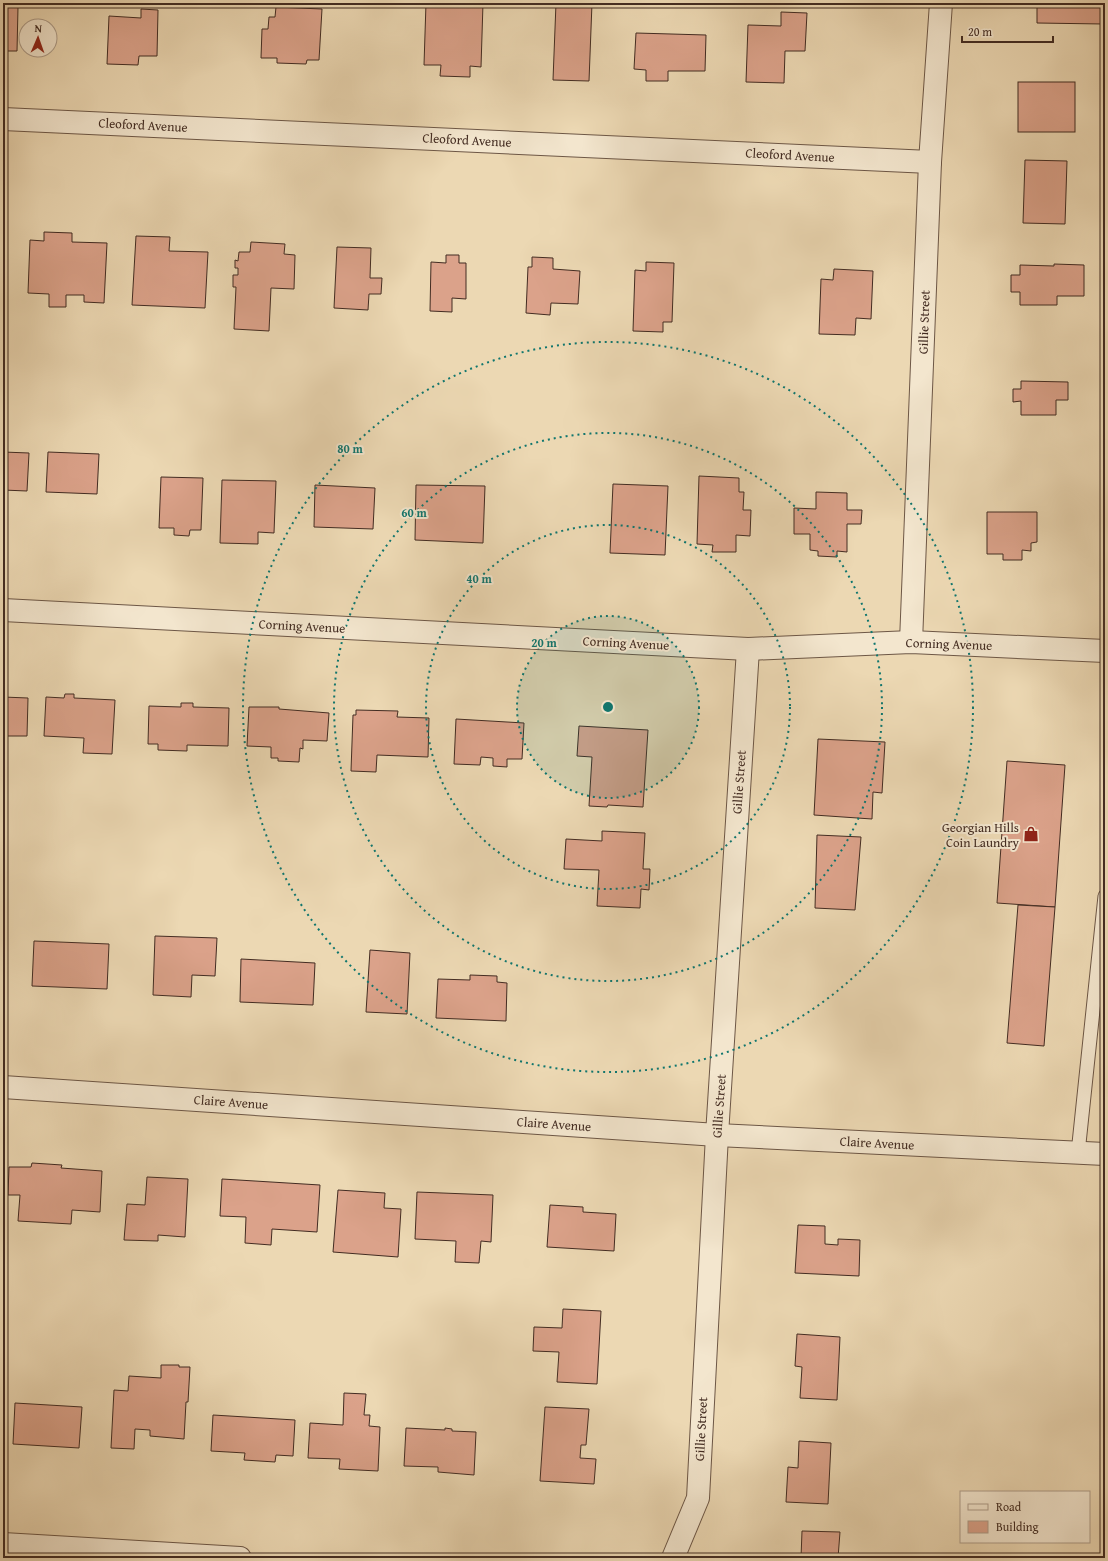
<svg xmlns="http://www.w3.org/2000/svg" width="1108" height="1561" font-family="'Gentium Book Plus',serif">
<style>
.building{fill:#dba28a;stroke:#432c22}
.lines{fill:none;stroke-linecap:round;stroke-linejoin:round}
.service-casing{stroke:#6d5746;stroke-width:15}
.minor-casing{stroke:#6d5746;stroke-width:24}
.tertiary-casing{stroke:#6d5746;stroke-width:24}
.service{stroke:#f3e6ce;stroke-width:13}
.minor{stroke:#f3e6ce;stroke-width:22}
.tertiary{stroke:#f3e6ce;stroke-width:22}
.ring{fill:none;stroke:#0f766e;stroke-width:2;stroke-dasharray:2 4}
.labels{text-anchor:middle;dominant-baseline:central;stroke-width:4;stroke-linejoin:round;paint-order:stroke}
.street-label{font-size:13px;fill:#432c22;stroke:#f3e6ce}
.poi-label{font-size:13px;fill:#432c22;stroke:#f3e6ce;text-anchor:end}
.centre{fill:#0f766e;stroke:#f3e6ce;stroke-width:2}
.ring-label{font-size:12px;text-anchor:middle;font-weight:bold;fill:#0f766e;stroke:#f3e6ce;stroke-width:4;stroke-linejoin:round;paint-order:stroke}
</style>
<rect width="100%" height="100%" fill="#ecd8b3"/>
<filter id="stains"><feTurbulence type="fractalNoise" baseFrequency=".005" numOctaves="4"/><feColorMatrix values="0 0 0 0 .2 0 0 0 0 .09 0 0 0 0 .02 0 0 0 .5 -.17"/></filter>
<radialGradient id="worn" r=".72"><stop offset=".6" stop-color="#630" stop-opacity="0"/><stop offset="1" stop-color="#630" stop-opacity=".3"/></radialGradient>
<g class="building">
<polygon points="426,3 483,3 481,67 470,66 470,77 440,76 441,65 424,65"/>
<polygon points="556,3 592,3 589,81 553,80"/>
<polygon points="1037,3 1103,3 1103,24 1037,23"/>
<polygon points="3,7 18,7 17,51 3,51"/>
<polygon points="276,7 322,9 319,60 307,60 306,64 277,63 277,58 261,58 262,29 268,29 269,17 275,17"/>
<polygon points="141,9 158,10 157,56 139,56 138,65 107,64 109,16 141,18"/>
<polygon points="781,12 807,13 805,51 785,51 784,83 746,82 748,25 781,26"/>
<polygon points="636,33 706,35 705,71 668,71 668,81 646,81 646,70 634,69"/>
<rect x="1018" y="82" width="57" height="50"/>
<polygon points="1025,160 1067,161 1065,224 1023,223"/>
<polygon points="44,232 72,233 72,242 107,243 104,303 84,302 84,295 66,295 66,307 49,307 49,294 28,293 30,240 44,241"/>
<polygon points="136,236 170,237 169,251 208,252 205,308 132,305"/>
<polygon points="251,242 285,244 284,254 295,255 294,289 271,288 269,331 234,329 236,287 233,287 233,275 238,275 238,268 235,268 235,260 238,261 239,252 250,252"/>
<polygon points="337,247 371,248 370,278 382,278 381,294 369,294 368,310 334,308"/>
<polygon points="446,255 459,255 459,263 466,263 466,299 452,298 452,312 430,311 431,262 446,263"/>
<polygon points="532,257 553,258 553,269 580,271 578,304 551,303 550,315 526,313 528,267 532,267"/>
<polygon points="646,262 674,263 672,322 663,322 663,332 633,331 635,270 646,271"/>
<polygon points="1054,264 1084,265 1084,296 1057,296 1057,305 1020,305 1020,292 1011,292 1011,275 1020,275 1020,265 1054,266"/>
<polygon points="834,269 873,271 871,319 856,318 855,335 819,334 821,279 833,280"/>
<polygon points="1021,381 1068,382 1068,400 1056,400 1056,415 1021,415 1021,401 1013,402 1013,389 1021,389"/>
<polygon points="3,452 29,453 27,491 3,490"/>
<polygon points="48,452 99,454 97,494 46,492"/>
<polygon points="699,476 739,478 739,492 744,492 743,510 751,510 750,536 736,535 736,552 712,552 713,545 697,544"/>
<polygon points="161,477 203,478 201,530 190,530 189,536 174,535 174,528 159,528"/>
<polygon points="222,480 276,481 274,533 258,532 258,544 220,543"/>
<polygon points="613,484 668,486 665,555 610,553"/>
<polygon points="315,485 375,488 373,529 314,527"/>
<polygon points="416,485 485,486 483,543 415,540"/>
<polygon points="816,492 847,493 847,510 862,510 861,524 847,524 847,552 837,551 837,557 818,556 818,551 810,550 810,534 794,534 794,508 816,509"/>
<polygon points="987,512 1037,512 1037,542 1031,543 1031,551 1022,550 1022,560 1003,560 1003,554 987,554"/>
<polygon points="65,694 74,694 74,698 115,700 112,754 83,753 84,738 44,736 46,697 64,698"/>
<polygon points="3,697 28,698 27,736 3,736"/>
<polygon points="181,703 193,703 193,707 229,708 228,746 187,745 187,751 158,750 158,744 148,744 149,706 181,707"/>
<polygon points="249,707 279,707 279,709 329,713 327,741 303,740 303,749 300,748 299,762 278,761 278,758 271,758 271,747 247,746"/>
<polygon points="356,710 398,711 397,717 429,718 428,757 377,755 376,772 351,771 353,715 356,715"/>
<polygon points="456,719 524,723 522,759 507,759 507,767 493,766 493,758 481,757 480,765 454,764"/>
<polygon points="579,726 648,730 643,807 608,805 607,807 589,806 592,757 577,756"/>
<polygon points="818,739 885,742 882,793 873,792 872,819 814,815"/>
<polygon points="1007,761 1065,765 1055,907 997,903"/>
<polygon points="602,831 645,833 643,869 650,869 649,890 641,889 640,908 597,906 599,870 564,869 566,839 602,841"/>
<polygon points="817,835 861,837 855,910 815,908"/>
<polygon points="1018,905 1055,907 1044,1046 1007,1043"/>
<polygon points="3,933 7,933 5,977 3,977"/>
<polygon points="155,936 217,938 215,976 192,975 191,997 153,995"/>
<polygon points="34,941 109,944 107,989 32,986"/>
<polygon points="370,950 410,953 407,1014 366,1012"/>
<polygon points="241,959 315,963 313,1005 240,1002"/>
<polygon points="470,975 497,976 497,982 507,983 506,1021 436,1018 438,979 470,980"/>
<polygon points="32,1163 62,1165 61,1168 102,1171 100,1212 72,1210 71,1224 18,1221 20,1195 8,1195 9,1167 31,1167"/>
<polygon points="147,1177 188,1179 185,1237 158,1235 158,1241 124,1240 127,1204 145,1205"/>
<polygon points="222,1179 320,1185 317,1232 272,1229 271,1245 245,1243 246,1217 220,1216"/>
<polygon points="338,1190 385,1193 384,1208 401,1209 398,1257 333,1252"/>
<polygon points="417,1192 493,1195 491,1242 481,1241 479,1263 455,1262 456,1241 415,1239"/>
<polygon points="550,1205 583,1207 583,1212 616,1214 614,1251 547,1247"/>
<polygon points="798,1225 825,1226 825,1244 838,1245 838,1239 860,1240 859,1276 795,1273"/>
<polygon points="563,1309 601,1311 597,1384 557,1382 559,1352 533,1351 534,1327 562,1328"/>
<polygon points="797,1334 840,1337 837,1400 800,1398 802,1367 795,1366"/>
<polygon points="161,1365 179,1365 179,1367 190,1367 188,1402 186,1402 184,1439 150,1436 150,1430 135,1429 134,1449 111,1448 114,1390 128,1391 129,1376 161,1378"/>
<polygon points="344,1393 366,1394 364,1415 370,1415 369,1426 380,1427 378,1471 339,1469 340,1459 308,1458 310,1423 343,1425"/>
<polygon points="15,1403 82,1407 79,1448 13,1444"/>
<polygon points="545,1407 589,1409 586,1445 581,1445 580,1458 596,1459 594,1484 540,1481"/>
<polygon points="213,1415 295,1420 293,1456 276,1455 275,1462 244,1460 245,1453 211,1451"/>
<polygon points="406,1428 445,1430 445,1428 452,1429 452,1431 476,1432 474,1475 438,1472 438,1467 404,1466"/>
<polygon points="799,1441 831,1443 828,1504 786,1502 788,1467 798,1468"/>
<polygon points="802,1531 840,1532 838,1558 801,1558"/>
</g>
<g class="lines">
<defs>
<polyline id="service" points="1078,1153 1105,896"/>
<g id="minor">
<polyline points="3,119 930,162"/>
<polyline points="911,642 930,162 941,3"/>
<polyline points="3,1087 717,1135 1105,1154"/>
<polyline points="3,1544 240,1558"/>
<polyline points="673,1558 698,1498 717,1135 748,649"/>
</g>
<polyline id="tertiary" points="3,610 748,649 911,642 1105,651"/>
</defs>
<use href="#service" class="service-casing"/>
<use href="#minor" class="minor-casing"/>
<use href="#tertiary" class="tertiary-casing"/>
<use href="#service" class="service"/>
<use href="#minor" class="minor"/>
<use href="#tertiary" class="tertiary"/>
</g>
<circle cx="608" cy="707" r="91" fill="#0f766e" fill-opacity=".12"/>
<g class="ring">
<circle cx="608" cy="707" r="91"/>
<circle cx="608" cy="707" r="182"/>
<circle cx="608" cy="707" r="274"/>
<circle cx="608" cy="707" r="365"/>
</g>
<defs>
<symbol id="shop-bare" viewBox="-9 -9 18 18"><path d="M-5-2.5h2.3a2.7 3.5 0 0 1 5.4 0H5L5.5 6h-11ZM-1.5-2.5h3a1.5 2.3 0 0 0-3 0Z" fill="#8f2418" stroke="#f3e6ce" stroke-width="2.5" paint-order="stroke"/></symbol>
</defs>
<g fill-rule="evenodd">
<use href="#shop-bare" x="1020" y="823" width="22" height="22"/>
</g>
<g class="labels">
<g class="street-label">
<text transform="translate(143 125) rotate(3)">Cleoford Avenue</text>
<text transform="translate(467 140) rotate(3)">Cleoford Avenue</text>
<text transform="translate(790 155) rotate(3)">Cleoford Avenue</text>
<text transform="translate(924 322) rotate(-88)">Gillie Street</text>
<text transform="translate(302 626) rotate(3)">Corning Avenue</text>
<text transform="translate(626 643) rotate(3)">Corning Avenue</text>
<text transform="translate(949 644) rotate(2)">Corning Avenue</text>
<text transform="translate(739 782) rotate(-86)">Gillie Street</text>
<text transform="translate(231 1102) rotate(4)">Claire Avenue</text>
<text transform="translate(719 1106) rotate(-86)">Gillie Street</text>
<text transform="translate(554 1124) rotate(4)">Claire Avenue</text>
<text transform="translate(877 1143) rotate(3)">Claire Avenue</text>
<text transform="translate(701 1429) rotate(-87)">Gillie Street</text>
</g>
<g class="poi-label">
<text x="1019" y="827">Georgian Hills<tspan x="1019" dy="15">Coin Laundry</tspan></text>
</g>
</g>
<circle cx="608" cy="707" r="6" class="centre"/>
<g class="ring-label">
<text x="350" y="453">80 m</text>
<text x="414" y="517">60 m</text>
<text x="479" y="583">40 m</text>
<text x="544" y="647">20 m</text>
</g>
<rect width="1108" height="1561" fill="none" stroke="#ecd8b3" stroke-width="16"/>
<rect x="4" y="4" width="1100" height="1553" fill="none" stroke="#432c22" stroke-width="2"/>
<rect x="8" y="8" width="1092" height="1545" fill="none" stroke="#432c22"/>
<rect x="960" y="1491" width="130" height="52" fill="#f3e6ce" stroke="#ad9c89"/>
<rect x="968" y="1504" width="20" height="6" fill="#f3e6ce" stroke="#ad9c89"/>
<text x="996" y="1511" font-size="12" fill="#432c22">Road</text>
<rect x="968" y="1521" width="20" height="12" fill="#dba28a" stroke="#ad9c89"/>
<text x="996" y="1531" font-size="12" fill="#432c22">Building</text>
<g transform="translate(38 38) rotate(2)"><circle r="19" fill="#f3e6ce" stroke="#ad9c89"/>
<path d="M0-3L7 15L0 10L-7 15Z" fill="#8f2418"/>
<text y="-6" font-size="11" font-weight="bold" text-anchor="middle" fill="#432c22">N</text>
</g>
<path d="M962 36v6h91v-6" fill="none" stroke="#432c22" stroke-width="2"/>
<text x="968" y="36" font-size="12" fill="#432c22" stroke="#f3e6ce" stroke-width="3" paint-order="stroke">20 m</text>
<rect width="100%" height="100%" filter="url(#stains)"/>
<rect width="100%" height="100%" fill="url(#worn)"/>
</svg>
